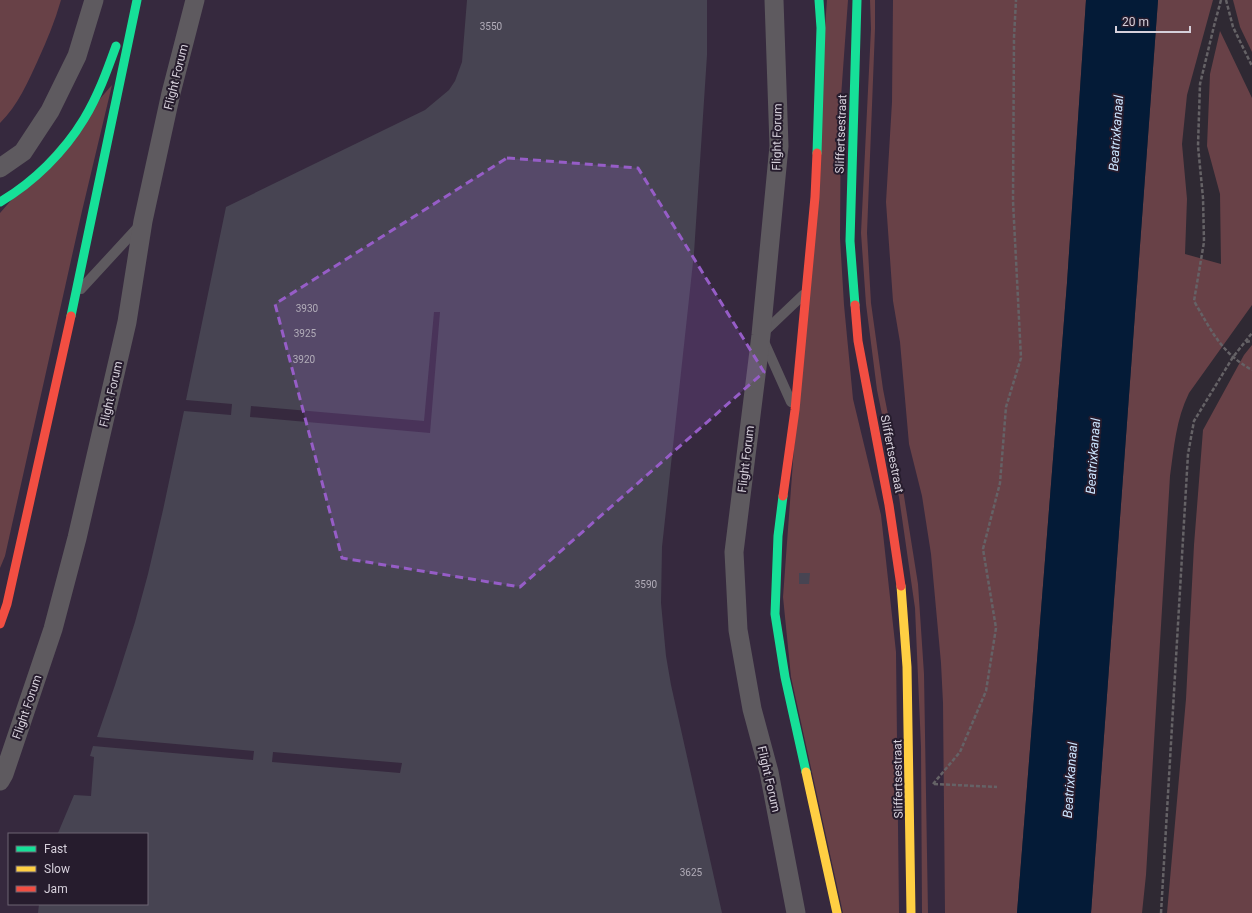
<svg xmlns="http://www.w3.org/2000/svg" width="1252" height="913" font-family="Roboto,sans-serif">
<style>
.built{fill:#36293e;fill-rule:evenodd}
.green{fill:#684147}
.water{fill:#041b37}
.building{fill:#474452;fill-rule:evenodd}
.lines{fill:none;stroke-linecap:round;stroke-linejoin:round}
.path{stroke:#656266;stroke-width:2.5;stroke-dasharray:4 2;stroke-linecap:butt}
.lane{stroke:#5e5a5f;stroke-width:10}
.street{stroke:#5e5a5f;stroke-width:19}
.fast{stroke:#16e098;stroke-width:9}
.slow{stroke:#ffcf43;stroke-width:9}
.jam{stroke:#f24e42;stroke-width:9}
.marked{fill:#965dc7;fill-opacity:0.2;stroke:#965dc7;stroke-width:3;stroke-dasharray:8 5;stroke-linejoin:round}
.labels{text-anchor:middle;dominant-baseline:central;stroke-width:4;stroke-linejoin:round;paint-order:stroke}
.number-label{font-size:10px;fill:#b2adb9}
.street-label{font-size:12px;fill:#d6d0db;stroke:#261c2d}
.water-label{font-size:13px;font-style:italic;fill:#cbe4fe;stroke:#261c2d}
</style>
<rect width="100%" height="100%" fill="#2f2933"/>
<path class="built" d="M 0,0 L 897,0 L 943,599 L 953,913 L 0,913 ZM 9,834 L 147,834 L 147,904 L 9,904 Z"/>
<g class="green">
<path d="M 0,0 L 61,0 C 55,21 47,40 38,60 C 28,82 18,105 0,123 Z"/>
<polygon points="827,0 848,0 841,97 840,238 844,305 853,399 881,515 896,652 899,913 843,913 791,677 783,597"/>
<polygon points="870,0 875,0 875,29 867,233 871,303 883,389 904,496 918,584 924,674 928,913 922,913 921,747 915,608 899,497 877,390 866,304 861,233 871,29"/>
<polygon points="893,0 1086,0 1067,283 1017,913 945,913 943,703 941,663 931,554 922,496 909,444 900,342 893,301 886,202 892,102"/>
<path d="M 1158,0 L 1213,0 L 1187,95 L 1182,144 L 1187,199 L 1185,254 L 1221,264 L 1220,194 L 1207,146 L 1210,74 L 1220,31 L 1252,98 L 1252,305 L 1189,393 C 1176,419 1174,448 1170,476 L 1146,875 L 1142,913 L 1091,913 Z"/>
<polygon points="1233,0 1252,0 1252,52 1240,27"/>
<polygon points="112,85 82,211 5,556 0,568 0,213"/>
<polygon points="1252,345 1252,913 1167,913 1186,699 1194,545 1203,430 1244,355"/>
</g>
<polygon class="water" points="1086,0 1158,0 1091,913 1017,913 1067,283"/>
<g class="building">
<path d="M 467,0 L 707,0 L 707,55 L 694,253 L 662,547 L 661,603 L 666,656 L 671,685 L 722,913 L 38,913 L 39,904 L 147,904 L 147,834 L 62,834 L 58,833 L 74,795 L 91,796 L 94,757 L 90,756 L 93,746 L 253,760 L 254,751 L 97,737 L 115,685 L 135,622 L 148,574 L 163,510 L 184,411 L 231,415 L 232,404 L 186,400 L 226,207 L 425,110 L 449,90 L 455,81 L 462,62 ZM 434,312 L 440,312 L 430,433 L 250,417 L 251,406 L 424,421 ZM 273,752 L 402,763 L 400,773 L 272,762 Z"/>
<polygon points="799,573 810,573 809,584 799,584"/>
</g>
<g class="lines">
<g class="path">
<path d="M 1221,0 L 1214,26 L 1200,84 L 1198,146 L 1203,198 L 1204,242 L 1194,301 C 1211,330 1221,353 1252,370"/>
<polyline points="1226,0 1233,27 1252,66"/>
<polyline points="1246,342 1252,341"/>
<polyline points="933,784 960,752 986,691 996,628 983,549 1000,483 1006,407 1021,358 1013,201 1014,37 1016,0"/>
<polyline points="934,784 997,787"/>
<polyline points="1161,913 1188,454 1194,421 1233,357 1252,333"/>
</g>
<g class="lane">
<polyline points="81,289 141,224"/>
<polyline points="791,402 761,335 803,295"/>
</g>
<g class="street">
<polyline points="774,0 779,146 761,335 734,552 738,630 752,709 769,772 796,913"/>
<polyline points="0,168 23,152 50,111 77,56 94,0"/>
<polyline points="0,781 4,774 53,629 77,538 127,322 143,221 171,93 195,0"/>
</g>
<g class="fast">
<polyline points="817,153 821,28 819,0"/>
<path d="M 0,202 C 34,182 64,152 84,119 C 98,96 107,71 116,46"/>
<polyline points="855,305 850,241 857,0"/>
<polyline points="71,316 137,0"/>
<polyline points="783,496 778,536 775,614 785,677 806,772"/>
</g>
<g class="slow">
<polyline points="901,586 907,667 911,913"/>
<polyline points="806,772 837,913"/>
</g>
<g class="jam">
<polyline points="855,305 858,341 889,505 901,586"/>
<polyline points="783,496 795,410 815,197 817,153"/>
<polyline points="0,624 7,604 71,316"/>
</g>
</g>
<path class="marked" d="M 507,158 L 638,168 L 764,372 L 520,587 L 342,558 L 275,304 Z"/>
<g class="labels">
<g class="number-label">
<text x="491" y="26">3550</text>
<text x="307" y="308">3930</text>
<text x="305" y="333">3925</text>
<text x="304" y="359">3920</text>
<text x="646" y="584">3590</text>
<text x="691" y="872">3625</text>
</g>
<g class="street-label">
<text transform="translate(176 77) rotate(-76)">Flight Forum</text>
<text transform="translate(841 134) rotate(-88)">Sliffertsestraat</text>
<text transform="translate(777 137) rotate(-89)">Flight Forum</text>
<text transform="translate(111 394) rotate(-77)">Flight Forum</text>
<text transform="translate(892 454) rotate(79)">Sliffertsestraat</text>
<text transform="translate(746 459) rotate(-83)">Flight Forum</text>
<text transform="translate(27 707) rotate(-71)">Flight Forum</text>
<text transform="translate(769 779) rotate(77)">Flight Forum</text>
<text transform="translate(898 779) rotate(-91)">Sliffertsestraat</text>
</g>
<g class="water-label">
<text transform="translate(1116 133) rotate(-86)">Beatrixkanaal</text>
<text transform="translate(1093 456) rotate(-86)">Beatrixkanaal</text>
<text transform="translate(1070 780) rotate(-86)">Beatrixkanaal</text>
</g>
</g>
<rect x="8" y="833" width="140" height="72" fill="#261c2d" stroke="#6c6473"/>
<rect x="16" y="846" width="20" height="6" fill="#16e098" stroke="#6c6473"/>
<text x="44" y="853" font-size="12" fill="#d6d0db">Fast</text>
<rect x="16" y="866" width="20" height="6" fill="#ffcf43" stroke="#6c6473"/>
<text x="44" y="873" font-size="12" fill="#d6d0db">Slow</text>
<rect x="16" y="886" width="20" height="6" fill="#f24e42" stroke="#6c6473"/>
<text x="44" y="893" font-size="12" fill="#d6d0db">Jam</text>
<path d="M1116 26v6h74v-6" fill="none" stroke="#d6d0db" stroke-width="2"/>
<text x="1122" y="26" font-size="12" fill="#d6d0db" stroke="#261c2d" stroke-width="3" paint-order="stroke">20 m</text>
</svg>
